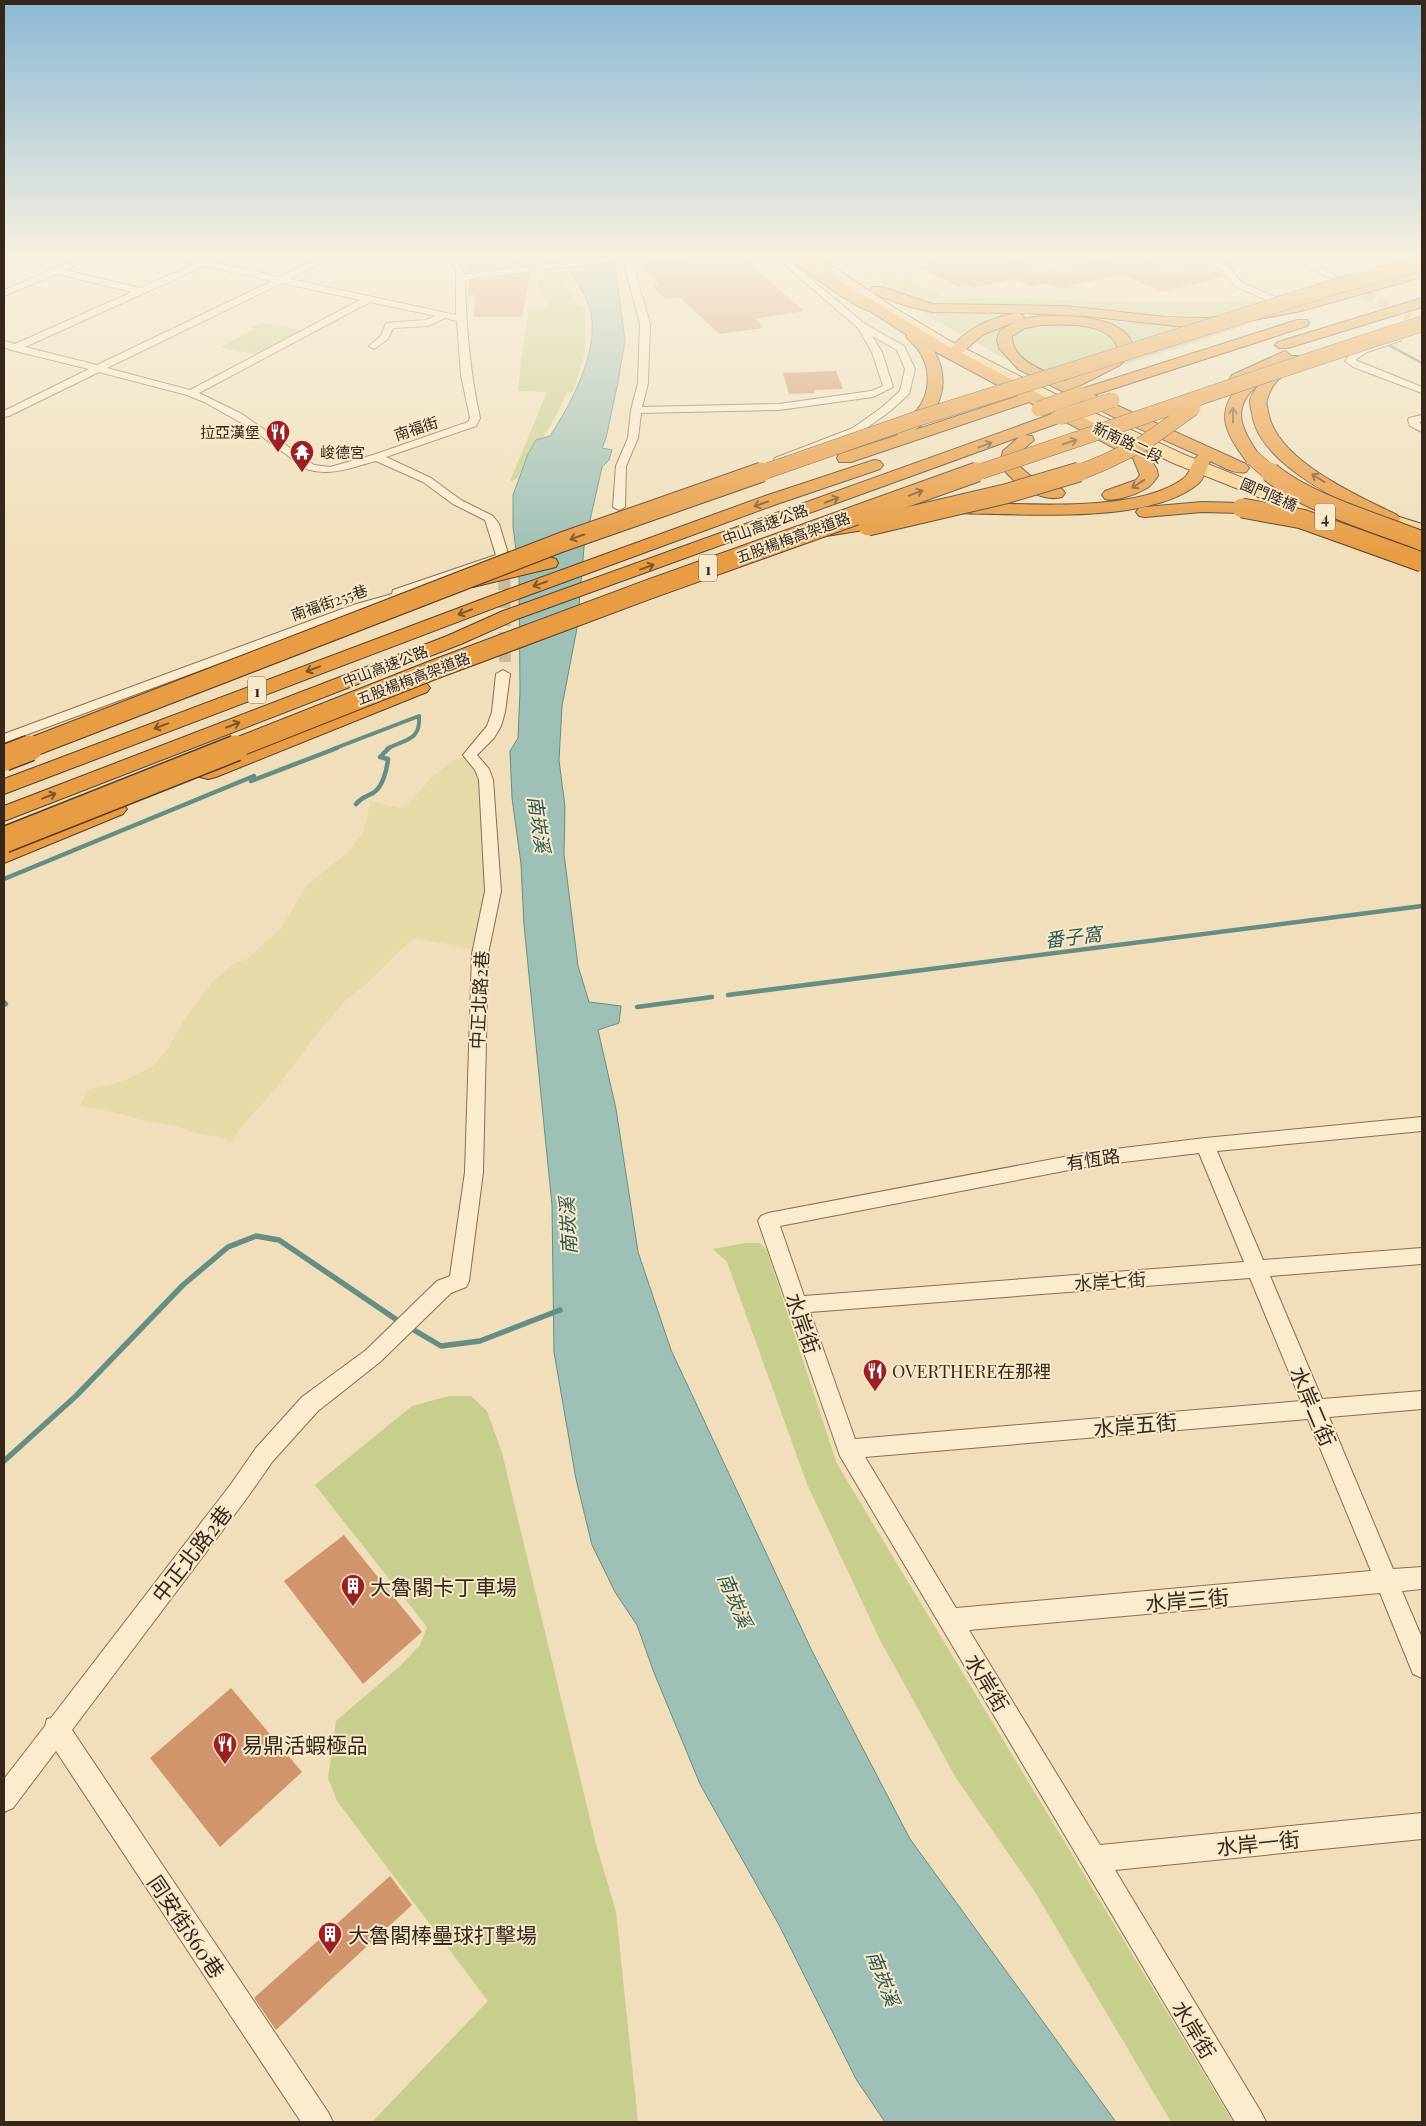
<svg xmlns="http://www.w3.org/2000/svg" width="1426" height="2126" font-family="'Playfair Display','Noto Sans TC',serif">
<style>
.farmland{fill:#e6dba7}
.green{fill:#c8ce8e}
.water{fill:#9fc0b6;stroke:#668e83}
.lines{fill:none;stroke-linecap:round;stroke-linejoin:round}
.stream-far3{stroke:#668e83;stroke-width:2.5}
.stream-far2{stroke:#668e83;stroke-width:4}
.stream-far1{stroke:#668e83;stroke-width:4.5}
.stream{stroke:#668e83;stroke-width:5.5}
.building{fill:#d1956d}
.street-tunnel-far1{stroke:#cbba9a;stroke-width:10;stroke-dasharray:10 5;stroke-linecap:butt}
.street-tunnel{stroke:#cbba9a;stroke-width:12;stroke-dasharray:12 6;stroke-linecap:butt}
.street-casing{stroke:#886e54;stroke-width:2}
.primary-casing{stroke:#553c29;stroke-width:2}
.highway-casing{stroke:#553c29;stroke-width:2}
.street{fill:#fbeccd;fill-rule:evenodd}
.primary{fill:#f8d48e;fill-rule:evenodd}
.highway{fill:#e89c43;fill-rule:evenodd}
.highway-bridge-far2-casing{stroke:#553c29;stroke-width:16;stroke-linecap:butt}
.highway-bridge-far1-casing{stroke:#553c29;stroke-width:21;stroke-linecap:butt}
.highway-bridge-casing{stroke:#553c29;stroke-width:28;stroke-linecap:butt}
.highway-bridge-far2{stroke:#e89c43;stroke-width:15}
.highway-bridge-far1{stroke:#e89c43;stroke-width:19}
.highway-bridge{stroke:#e89c43;stroke-width:25}
.oneway{stroke:#7d562a}
.labels{text-anchor:middle;dominant-baseline:central;stroke-width:4;stroke-linejoin:round;paint-order:stroke}
.far-street-label{font-size:15px;fill:#36271a;stroke:#f7e9ca}
.far-poi-label{font-size:15px;fill:#36271a;stroke:#f7e9ca;text-anchor:end}
.shield{fill:#f7e9ca;stroke:#70614f;stroke-width:1}
.shield-label{font-size:16px;font-weight:bold;fill:#36271a}
.street-label{font-size:18px;fill:#36271a;stroke:#f7e9ca}
.poi-label{font-size:18px;fill:#36271a;stroke:#f7e9ca;text-anchor:start}
.water-label{font-size:19px;font-style:italic;fill:#285753;stroke:#f7e9ca}
.near-street-label{font-size:21px;fill:#36271a;stroke:#f7e9ca}
.near-poi-label{font-size:21px;fill:#36271a;stroke:#f7e9ca;text-anchor:start}
</style>
<rect width="100%" height="100%" fill="#f0dfba"/>
<polygon class="farmland" points="465,756 481,771 489,889 474,952 466,948 416,938 407,944 362,988 347,999 319,1031 275,1090 241,1127 230,1143 222,1138 196,1133 175,1126 143,1120 106,1110 80,1106 89,1089 108,1086 128,1079 152,1067 167,1050 186,1017 211,983 235,963 247,959 281,928 307,885 348,852 362,834 366,823 370,801 399,808 407,806 433,776 451,762"/>
<g class="green">
<polygon points="887,271 945,297 1144,302 1221,302 1255,300 1263,302 1241,313 1202,316 927,305 900,295 867,275"/>
<path d="M 557,272 L 579,307 L 585,307 L 585,353 L 573,391 L 567,392 C 556,420 537,446 521,471 L 518,478 L 512,481 L 510,481 L 547,392 L 518,391 L 521,360 L 529,308 L 551,307 L 538,286 L 536,274 Z"/>
<path d="M 908,304 L 1027,312 C 1003,316 981,321 960,334 Z"/>
<polygon points="1066,317 1172,325 1243,322 1248,325 1114,368 1129,339"/>
<path d="M 1023,320 L 1001,331 L 997,339 L 1000,349 L 1009,359 L 1006,360 L 973,340 C 989,329 1005,324 1023,320 Z"/>
<path d="M 1050,322 L 1096,327 L 1112,334 L 1120,349 L 1092,371 L 1060,383 C 1040,371 1022,362 1010,342 C 1017,325 1033,325 1050,322 Z"/>
<polygon points="261,323 304,331 257,355 220,347 255,329 252,327"/>
<polygon points="745,1243 760,1243 767,1251 837,1464 1233,2122 1171,2122 1035,1892 956,1778 880,1640 807,1484 727,1262 713,1249"/>
<polygon points="449,1396 471,1396 487,1411 502,1453 596,1844 616,1912 638,2122 372,2122 488,2001 337,1801 328,1778 336,1721 400,1666 420,1645 427,1627 315,1485 412,1406"/>
</g>
<path class="water" d="M 559,257 L 614,257 L 625,340 L 618,382 L 606,438 L 602,448 L 612,450 L 609,460 L 602,467 L 584,547 L 577,628 L 562,706 L 559,760 L 565,807 L 564,854 L 578,966 L 589,1002 L 621,1006 L 619,1023 L 598,1030 L 616,1109 L 638,1252 L 671,1350 L 812,1651 L 910,1839 L 1116,2122 L 885,2122 L 856,2079 L 779,1925 L 700,1784 L 653,1670 L 637,1625 L 615,1592 L 592,1545 L 576,1479 L 554,1352 L 552,1205 L 524,925 L 521,864 L 512,798 L 510,751 L 518,738 L 520,691 L 519,571 L 513,527 L 513,495 L 528,454 L 536,440 L 550,436 C 572,402 604,344 588,303 C 581,286 570,272 559,257 Z"/>
<g class="lines">
<g class="stream-far3">
<path d="M 1219,257 C 1232,264 1231,272 1240,280 C 1251,290 1267,293 1280,299"/>
<polyline points="1383,342 1422,363"/>
</g>
<path class="stream-far2" d="M 333,749 L 419,716 C 421,741 405,739 387,749"/>
<g class="stream-far1">
<polyline points="251,781 337,748"/>
<path d="M 356,804 C 362,797 366,797 373,793 C 383,787 387,769 388,759 L 380,757 L 389,748"/>
<polyline points="4,879 254,776"/>
<polyline points="728,995 1422,906"/>
<polyline points="4,1002 6,1004 4,1005"/>
<polyline points="637,1007 712,997"/>
</g>
<polyline class="stream" points="4,1461 76,1396 183,1285 228,1247 256,1236 279,1240 397,1320 441,1346 480,1341 560,1310"/>
</g>
<g class="building">
<polygon points="464,257 515,257 522,266 467,273 470,272 467,269 470,268 466,264 469,264"/>
<polygon points="688,257 742,257 804,311 755,319 764,328 719,334 680,297 665,299 652,285 659,284 639,264"/>
<polygon points="923,257 1010,257 1044,273 1111,257 1140,257 1169,270 1197,263 1225,276 1162,292 1121,274 1058,289 1046,283 1032,287 1015,278 983,286 973,287 968,285 959,287 917,267 931,261"/>
<polygon points="530,274 522,317 474,317 475,295 468,296 469,281"/>
<polygon points="836,371 843,389 814,390 815,393 789,394 783,373"/>
<polygon points="344,1535 422,1632 363,1684 284,1581"/>
<polygon points="231,1688 302,1772 220,1847 150,1758"/>
<polygon points="390,1876 412,1905 276,2030 254,1998"/>
</g>
<g class="lines">
<polyline class="street-tunnel-far1" points="1352,287 1410,317"/>
<polyline class="street-tunnel" points="504,560 505,666"/>
<defs>
<g id="street">
<path d="M 81,257 L 93,257 L 65,270 L 140,288 L 194,264 L 172,257 L 189,257 L 280,277 L 321,257 L 332,257 L 290,279 L 456,315 L 456,270 L 450,257 L 458,257 L 464,275 L 602,257 L 631,257 L 650,324 L 648,383 L 642,407 L 779,404 L 871,391 L 883,386 L 872,352 L 858,328 L 784,264 L 799,257 L 803,260 L 794,265 L 865,324 L 904,346 L 915,369 L 909,394 L 889,412 L 861,432 L 779,463 L 775,462 L 774,460 L 775,458 L 853,428 L 881,408 L 900,391 L 905,369 L 897,350 L 872,336 L 882,352 L 893,387 L 873,397 L 779,410 L 641,413 L 638,438 L 626,466 L 625,507 L 619,510 L 613,507 L 616,466 L 628,438 L 631,410 L 638,383 L 640,324 L 623,260 L 465,280 C 466,327 470,372 480,418 L 476,426 L 386,457 L 431,478 L 461,500 L 493,516 L 499,524 L 510,560 L 508,563 L 486,570 L 481,567 L 414,591 L 413,596 L 361,611 L 4,743 L 4,734 L 353,605 L 392,594 L 393,590 L 496,555 L 485,520 L 453,504 L 423,482 L 376,461 C 352,467 331,477 306,469 L 249,427 L 204,402 L 187,395 L 99,372 L 9,416 L 4,417 L 4,411 L 89,369 L 11,350 L 4,347 L 4,341 L 15,344 L 132,292 L 57,274 L 4,296 L 4,290 ZM 204,266 L 272,281 L 97,365 L 25,347 ZM 282,283 L 360,300 L 190,390 L 107,368 ZM 370,302 L 436,316 L 426,320 L 386,323 L 381,336 L 369,346 L 374,349 L 388,339 L 393,328 L 428,326 L 445,318 L 457,321 L 461,375 L 470,418 L 468,422 L 373,455 L 330,467 L 314,465 L 242,414 L 199,393 Z"/>
<polygon points="1199,257 1210,257 1229,267 1241,282 1270,295 1277,297 1293,293 1298,296 1277,303 1264,299 1235,286 1223,271"/>
<polygon points="1291,257 1302,257 1356,287 1355,289 1349,289"/>
<polygon points="1381,257 1392,257 1403,264 1396,266"/>
<path d="M 1397,336 L 1402,339 L 1400,341 L 1367,352 L 1355,360 L 1422,387 L 1422,393 L 1353,367 L 1345,361 C 1356,345 1379,341 1397,336 Z"/>
<polygon points="1422,415 1422,421 1419,422 1422,425 1422,432 1410,426 1408,420 1409,418"/>
<polygon points="503,670 510,674 505,712 501,726 494,738 477,755 489,769 493,780 501,891 488,954 483,1172 469,1281 466,1287 451,1293 380,1362 318,1411 272,1462 247,1498 72,1730 328,2112 333,2122 301,2122 56,1751 13,1808 4,1812 4,1779 45,1726 47,1719 51,1718 231,1484 256,1448 302,1397 366,1350 437,1281 450,1276 465,1172 472,954 485,891 479,780 475,770 463,755 487,726 492,712 496,674"/>
<path d="M 1422,1117 L 1422,1131 L 1217,1151 L 1263,1260 L 1422,1248 L 1422,1264 L 1270,1276 L 1322,1399 L 1422,1391 L 1422,1409 L 1329,1417 L 1393,1569 L 1422,1567 L 1422,1589 L 1402,1591 L 1422,1638 L 1422,1678 L 1413,1674 L 1380,1593 L 969,1630 L 1100,1845 L 1422,1813 L 1422,1839 L 1115,1870 L 1261,2112 L 1266,2122 L 1235,2122 L 840,1456 L 758,1221 L 761,1216 L 768,1213 L 1090,1152 L 1205,1138 ZM 1199,1153 L 1244,1262 L 804,1296 L 780,1226 L 1090,1166 ZM 1250,1278 L 1301,1401 L 855,1439 L 810,1312 ZM 1308,1419 L 1371,1571 L 956,1608 L 865,1457 Z"/>
</g>
<g id="primary">
<polygon points="803,257 819,257 895,308 950,341 1071,402 1185,455 1366,527 1369,531 1366,535 1360,536 1354,535 1173,463 1059,408 940,347 885,314"/>
<polygon points="1364,506 1422,524 1422,535 1358,515 1355,511 1358,507"/>
</g>
<g id="highway">
<path d="M 794,257 L 804,257 L 862,296 L 867,297 L 951,348 C 968,327 990,319 1015,313 L 932,312 L 907,306 L 872,293 L 870,290 L 872,287 L 882,287 L 932,304 L 1065,306 L 1166,317 L 1207,318 L 1277,308 L 1422,269 L 1422,277 L 1301,311 L 1227,325 L 1186,327 L 1085,316 L 1019,313 L 1024,317 L 1023,319 C 1048,313 1115,313 1130,339 C 1132,342 1133,346 1134,350 L 1120,365 L 1077,387 L 1081,389 L 1297,320 L 1307,320 L 1309,323 L 1307,326 L 1094,395 L 1246,464 L 1249,468 L 1246,472 C 1234,475 1222,466 1210,461 C 1207,468 1204,479 1198,484 C 1154,520 1052,515 997,514 C 981,513 963,515 948,511 L 945,507 L 948,503 L 954,502 C 1013,503 1137,515 1184,478 C 1190,473 1192,462 1198,455 L 1120,420 L 1018,369 L 999,348 L 997,339 L 1000,331 L 1015,322 L 1012,323 L 982,335 L 962,353 L 1146,451 L 1157,470 L 1158,476 C 1155,480 1151,486 1147,488 C 1137,494 1116,502 1105,499 L 1102,495 L 1105,491 L 1136,480 L 1140,475 L 1133,458 L 1064,421 L 1025,435 L 1032,436 L 1034,440 L 1019,453 L 1018,465 L 1035,480 L 1062,489 L 1065,493 L 1062,497 C 1039,503 1013,483 1000,465 L 1003,451 L 1019,437 L 517,619 L 461,644 L 4,821 L 4,806 L 447,636 L 503,611 L 1052,414 L 1029,402 L 851,462 L 839,462 L 837,458 L 839,454 L 898,435 L 894,431 C 900,423 910,418 917,410 C 931,393 931,368 919,351 C 915,345 909,341 906,336 L 907,335 L 870,311 C 856,309 809,273 794,263 L 792,260 ZM 1040,325 C 1063,324 1111,321 1118,349 L 1110,359 L 1065,381 C 1046,371 1011,361 1012,336 L 1025,328 ZM 934,351 L 1018,396 L 915,430 C 942,411 951,380 934,351 Z"/>
<polygon points="1422,298 1422,307 1288,348 1278,348 1275,345 1278,342"/>
<path d="M 1285,351 L 1292,356 L 1302,356 L 1305,359 C 1293,376 1275,371 1267,400 C 1266,403 1267,407 1268,411 C 1275,460 1357,495 1397,515 L 1400,519 L 1397,523 L 1391,524 L 1385,523 C 1343,502 1258,464 1252,413 C 1251,409 1250,404 1250,401 C 1251,395 1256,389 1259,384 C 1228,409 1243,431 1261,458 L 1259,462 L 1247,462 C 1225,433 1213,411 1243,382 L 1232,381 L 1230,378 L 1232,375 Z"/>
<polygon points="874,460 880,461 883,465 880,469 777,504 518,599 4,794 4,779 504,591 765,496"/>
<polygon points="1202,502 1242,503 1248,504 1251,508 1248,512 1242,513 1202,512 1145,517 1139,516 1136,512 1139,508 1145,507"/>
<polygon points="895,515 901,516 904,520 901,524 820,537 814,536 811,532 814,528 820,527"/>
<polygon points="549,557 556,559 558,563 556,567 473,587 466,585 463,581 466,577"/>
<polygon points="420,682 427,684 430,688 427,692 216,777 208,779 200,777 197,772 200,767"/>
<polygon points="115,802 123,804 127,809 123,814 4,863 4,847"/>
</g>
</defs>
<use href="#street" class="street-casing"/>
<use href="#primary" class="primary-casing"/>
<use href="#highway" class="highway-casing"/>
<use href="#street" class="street"/>
<use href="#primary" class="primary"/>
<use href="#highway" class="highway"/>
<defs>
<g id="highway-bridge-far2">
<polyline points="1039,409 1080,394"/>
<polyline points="1060,417 1112,400"/>
<polyline points="1253,458 1271,474"/>
<polyline points="758,474 916,419 1337,286 1422,263"/>
<path d="M 973,474 C 1123,425 1271,371 1422,324"/>
<polyline points="1076,474 1105,462 1144,443 1193,408"/>
</g>
<g id="highway-bridge-far1">
<path d="M 1270,472 C 1306,503 1377,523 1422,541"/>
<polyline points="1242,508 1302,519 1422,562"/>
<polyline points="868,526 1005,494 1079,472"/>
<polyline points="27,749 562,542 762,472"/>
<polyline points="233,749 433,670 647,590 977,472"/>
</g>
<g id="highway-bridge">
<polyline points="4,758 30,748"/>
<polyline points="4,840 236,748"/>
</g>
</defs>
<use href="#highway-bridge-far2" class="highway-bridge-far2-casing"/>
<use href="#highway-bridge-far1" class="highway-bridge-far1-casing"/>
<use href="#highway-bridge" class="highway-bridge-casing"/>
<use href="#highway-bridge-far2" class="highway-bridge-far2"/>
<use href="#highway-bridge-far1" class="highway-bridge-far1"/>
<use href="#highway-bridge" class="highway-bridge"/>
</g>
<defs><path id="oneway-shaft" d="M-6 0H5M1.5-3L5.5 0L1.5 3" fill="none" stroke-width="1.6" stroke-linecap="round" stroke-linejoin="round" transform="scale(1.25)"/></defs>
<g class="oneway">
<use href="#oneway-shaft" transform="translate(1233 415) rotate(-90)"/>
<use href="#oneway-shaft" transform="translate(1070 442) rotate(-18)"/>
<use href="#oneway-shaft" transform="translate(985 445) rotate(-20)"/>
<use href="#oneway-shaft" transform="translate(1318 478) rotate(-148)"/>
<use href="#oneway-shaft" transform="translate(1138 484) rotate(146)"/>
<use href="#oneway-shaft" transform="translate(916 493) rotate(-20)"/>
<use href="#oneway-shaft" transform="translate(832 500) rotate(-20)"/>
<use href="#oneway-shaft" transform="translate(761 504) rotate(160)"/>
<use href="#oneway-shaft" transform="translate(577 537) rotate(161)"/>
<use href="#oneway-shaft" transform="translate(647 567) rotate(-20)"/>
<use href="#oneway-shaft" transform="translate(540 584) rotate(160)"/>
<use href="#oneway-shaft" transform="translate(465 612) rotate(159)"/>
<use href="#oneway-shaft" transform="translate(313 669) rotate(159)"/>
<use href="#oneway-shaft" transform="translate(233 725) rotate(-21)"/>
<use href="#oneway-shaft" transform="translate(161 726) rotate(159)"/>
<use href="#oneway-shaft" transform="translate(49 796) rotate(-21)"/>
</g>
<linearGradient id="sky" x2="0" y2="1"><stop stop-color="#8bb9d4"/><stop offset="0.46" stop-color="#f8f1e0"/><stop offset="1" stop-color="#f8f1e0" stop-opacity="0"/></linearGradient>
<rect width="1426" height="555" fill="url(#sky)"/>
<defs>
<symbol id="restaurant-pin" viewBox="-11 -11 22 30"><path d="M0 17L-7.5 6A9.5 9.5 0 1 1 7.5 6Z" fill="#9a2023" stroke="#f7e9ca"/><path d="M-5-6h1v4h1v-4h1v4h1v-4h1v5L-1.5 .5V6h-2V.5L-5-1ZM5-6V6H3V1.5H1.5Q1.5-4 5-6Z" fill="#fff"/></symbol>
<symbol id="temple-pin" viewBox="-11 -11 22 30"><path d="M0 17L-7.5 6A9.5 9.5 0 1 1 7.5 6Z" fill="#9a2023" stroke="#f7e9ca"/><path d="M0-6L5-2H3V0L6.5 2.5H4V6H1.5V3h-3V6H-4V2.5H-6.5L-3 0V-2H-5Z" fill="#fff"/></symbol>
<symbol id="building-pin" viewBox="-11 -11 22 30"><path d="M0 17L-7.5 6A9.5 9.5 0 1 1 7.5 6Z" fill="#9a2023" stroke="#f7e9ca"/><path d="M-4-6H4V6H1V3H-1V6H-4ZM-2.5-4.3h1.7v1.8h-1.7ZM.8-4.3h1.7v1.8H.8ZM-2.5-1h1.7V.8h-1.7ZM.8-1h1.7V.8H.8Z" fill="#fff"/></symbol>
</defs>
<g fill-rule="evenodd">
<use href="#restaurant-pin" x="264" y="418" width="28" height="38"/>
<use href="#temple-pin" x="288" y="438" width="28" height="38"/>
<use href="#restaurant-pin" x="861" y="1357" width="28" height="38"/>
<use href="#building-pin" x="339" y="1572" width="28" height="38"/>
<use href="#restaurant-pin" x="211" y="1730" width="28" height="38"/>
<use href="#building-pin" x="316" y="1920" width="28" height="38"/>
</g>
<g class="labels">
<g class="far-street-label">
<text transform="translate(416 428) rotate(-18)">南福街</text>
<text transform="translate(1128 442) rotate(25)">新南路二段</text>
<text transform="translate(1269 494) rotate(23)">國門陸橋</text>
<text transform="translate(765 524) rotate(-20)">中山高速公路</text>
<text transform="translate(793 537) rotate(-20)">五股楊梅高架道路</text>
<text transform="translate(329 602) rotate(-19)">南福街255巷</text>
<text transform="translate(385 666) rotate(-21)">中山高速公路</text>
<text transform="translate(413 678) rotate(-21)">五股楊梅高架道路</text>
</g>
<g class="far-poi-label">
<text x="260" y="432">拉亞漢堡</text>
<text x="320" y="452" text-anchor="start">峻德宮</text>
</g>
<g class="shield">
<rect x="1315" y="503.5" width="20" height="27" rx="4"/>
<rect x="699" y="554.5" width="18" height="27" rx="4"/>
<rect x="248" y="676.5" width="18" height="27" rx="4"/>
</g>
<g class="shield-label">
<text x="1325" y="517">4</text>
<text x="708" y="568">1</text>
<text x="257" y="690">1</text>
</g>
<g class="street-label">
<text transform="translate(479 1000) rotate(-87)">中正北路2巷</text>
<text transform="translate(1093 1159) rotate(-9)">有恆路</text>
<text transform="translate(1110 1281) rotate(-4)">水岸七街</text>
</g>
<g class="poi-label">
<text x="892" y="1371">OVERTHERE在那裡</text>
</g>
<g class="water-label">
<text transform="translate(540 824) rotate(82)">南崁溪</text>
<text transform="translate(1073 936) rotate(-7)">番子窩</text>
<text transform="translate(567 1226) rotate(-93)">南崁溪</text>
<text transform="translate(736 1600) rotate(67)">南崁溪</text>
<text transform="translate(884 1978) rotate(69)">南崁溪</text>
</g>
<g class="near-street-label">
<text transform="translate(804 1323) rotate(71)">水岸街</text>
<text transform="translate(1314 1406) rotate(67)">水岸二街</text>
<text transform="translate(1135 1424) rotate(-5)">水岸五街</text>
<text transform="translate(191 1553) rotate(-52)">中正北路2巷</text>
<text transform="translate(1187 1599) rotate(-5)">水岸三街</text>
<text transform="translate(988 1682) rotate(59)">水岸街</text>
<text transform="translate(1258 1842) rotate(-6)">水岸一街</text>
<text transform="translate(187 1926) rotate(56)">同安街860巷</text>
<text transform="translate(1195 2029) rotate(59)">水岸街</text>
</g>
<g class="near-poi-label">
<text x="370" y="1586">大魯閣卡丁車場</text>
<text x="242" y="1744">易鼎活蝦極品</text>
<text x="348" y="1934">大魯閣棒壘球打擊場</text>
</g>
</g>
<rect width="1426" height="2126" fill="none" stroke="#36271a" stroke-width="10"/>
</svg>
